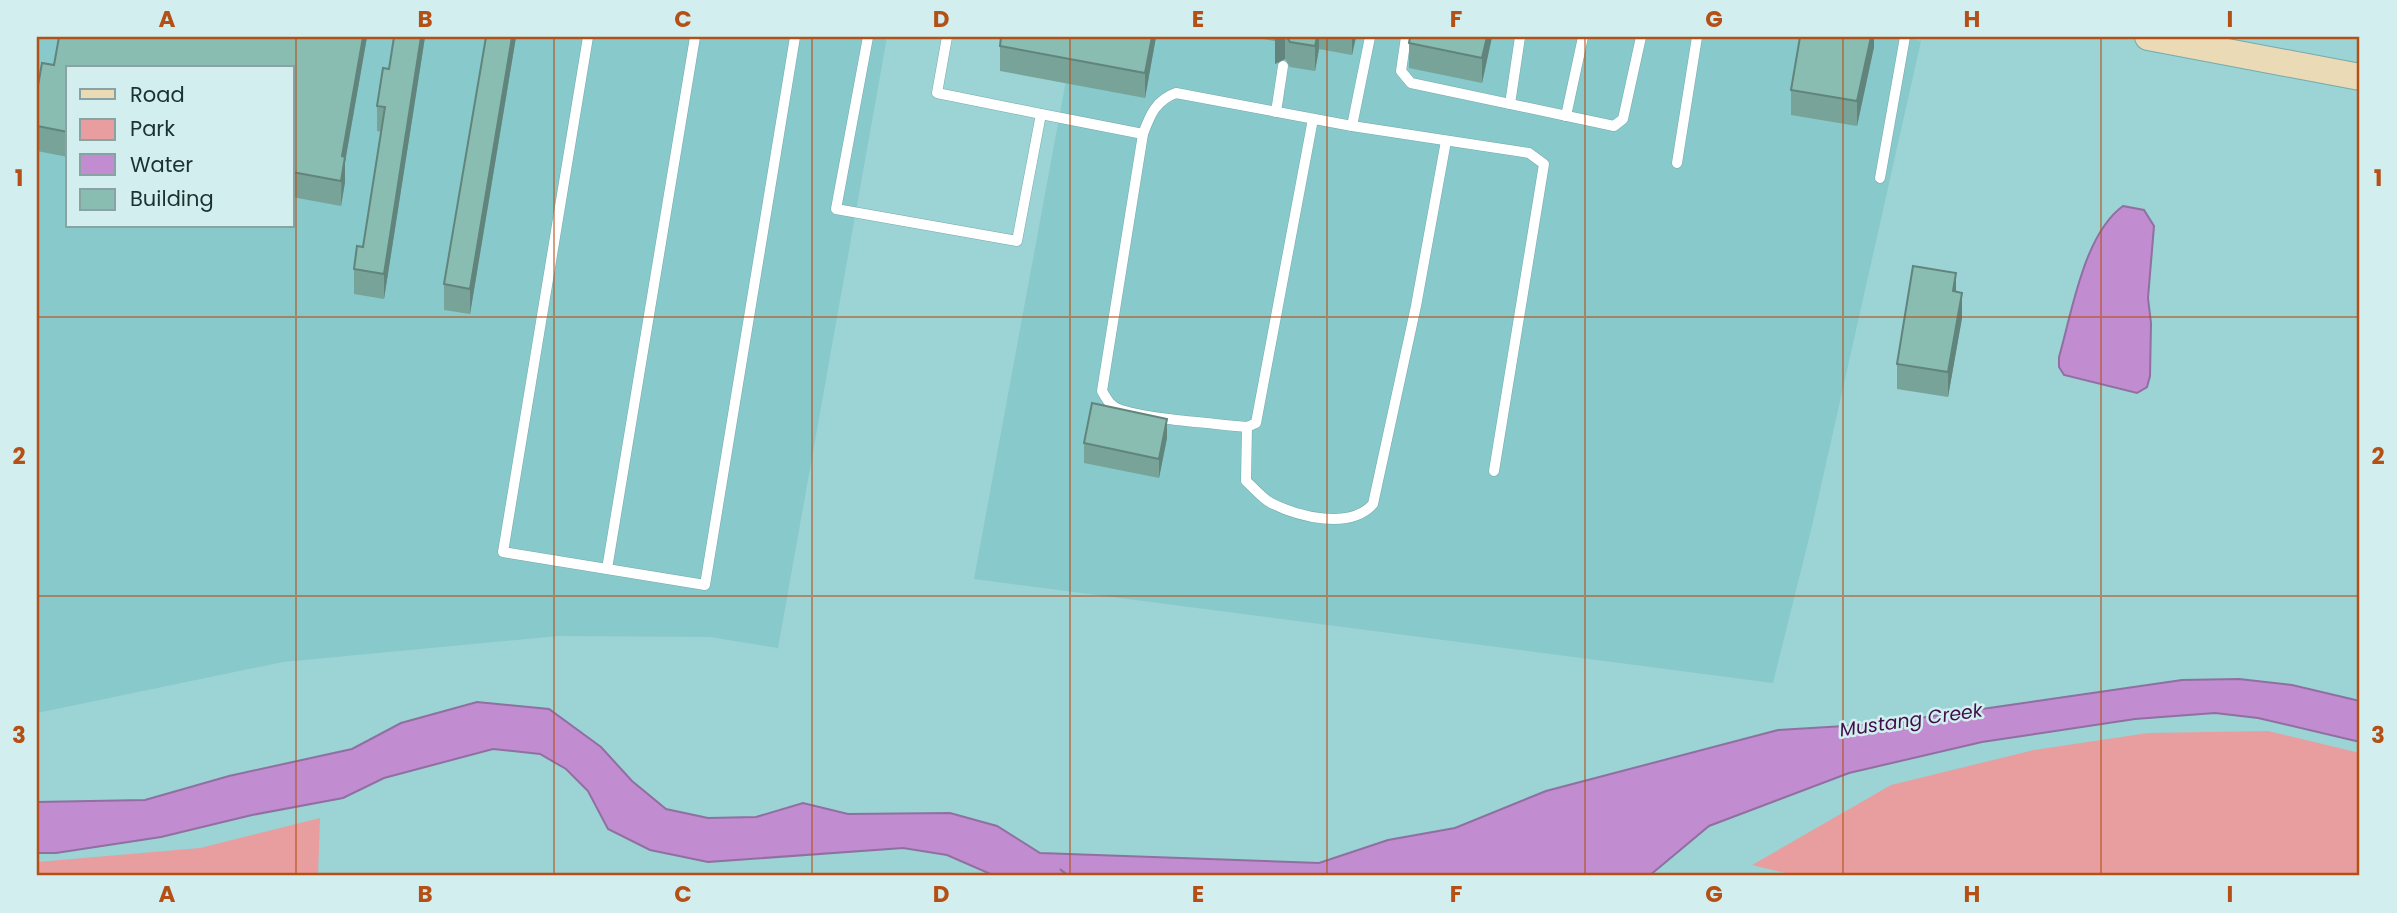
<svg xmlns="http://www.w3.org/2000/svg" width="2397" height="913" font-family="Poppins,sans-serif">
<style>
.built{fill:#88c9cb;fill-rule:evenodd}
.green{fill:#e89e9f}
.water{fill:#c18cd0;stroke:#8f70a0;stroke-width:2}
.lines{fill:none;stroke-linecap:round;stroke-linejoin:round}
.lane-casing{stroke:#74aaac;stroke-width:11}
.secondary-casing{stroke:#74aaac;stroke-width:28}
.lane{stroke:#fff;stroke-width:10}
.secondary{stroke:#eadab6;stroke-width:26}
.wall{fill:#77a398}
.shaded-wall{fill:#61847c}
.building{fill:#8abdb1;stroke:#61847c;stroke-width:2}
.grid{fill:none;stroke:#b44f15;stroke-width:2;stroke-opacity:0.55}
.labels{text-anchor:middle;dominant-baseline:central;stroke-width:5;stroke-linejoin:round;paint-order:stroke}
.water-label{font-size:19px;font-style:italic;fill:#400e4c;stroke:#d3eeef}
.neatline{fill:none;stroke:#b44f15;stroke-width:2.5}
.grid-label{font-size:23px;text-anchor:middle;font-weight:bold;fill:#b44f15}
</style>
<rect width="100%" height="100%" fill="#9cd3d5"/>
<g class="built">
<path d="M 37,37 L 887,37 L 778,648 L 710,637 L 558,636 L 283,662 L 37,713 ZM 68,68 L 292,68 L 292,226 L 68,226 Z"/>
<polygon points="1074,37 1900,37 1921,41 1812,526 1773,683 974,579"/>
</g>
<g class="green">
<polygon points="2268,731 2360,753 2360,876 1798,876 1752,865 1891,785 2034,750 2148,733"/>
<polygon points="320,818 318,876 37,876 37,862 200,848"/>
</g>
<g class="water">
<path d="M 2123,206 L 2144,210 L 2154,226 L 2148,298 L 2151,323 L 2150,376 L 2147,387 L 2137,393 L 2064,375 L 2059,367 L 2059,357 C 2072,312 2084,234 2123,206 Z"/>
<polygon points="2239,679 2292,685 2360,701 2360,742 2258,718 2215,713 2135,719 1982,742 1849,773 1709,826 1649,876 1069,876 1060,869 1067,876 995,876 947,855 903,848 708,862 650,850 608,829 588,791 566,769 540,754 493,749 384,778 343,798 252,815 161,837 56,853 37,853 37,802 145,800 229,776 352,749 401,723 477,702 549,709 601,747 632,781 666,809 708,818 756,817 803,803 848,814 950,813 997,826 1040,853 1319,863 1388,840 1455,828 1546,791 1778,730 1878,724 2182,680"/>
</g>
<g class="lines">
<defs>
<g id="lane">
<polyline points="588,37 503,552 705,585 795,37"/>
<polyline points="868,37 836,209 1017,241 1041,114 937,93 947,37"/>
<polyline points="1406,37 1401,71 1411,83 1614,126 1623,119 1641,37"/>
<polyline points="1510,104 1520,37"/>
<polyline points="1276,112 1283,66"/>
<polyline points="1041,114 1143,134"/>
<polyline points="1566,116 1583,37"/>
<path d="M 1313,119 L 1256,423 L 1247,427 C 1211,423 1154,420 1121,410 C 1111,407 1107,400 1102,391 L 1143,134 C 1150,115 1156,100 1176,93 L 1352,126 L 1370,37"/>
<polyline points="1352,126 1529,153 1544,164 1494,471"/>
<polyline points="1677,163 1697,37"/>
<polyline points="1880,178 1905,37"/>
<path d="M 1247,427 L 1246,481 C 1254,488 1262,498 1271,503 C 1299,517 1350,530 1373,504 L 1416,306 L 1446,141"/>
<polyline points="607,569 695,37"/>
</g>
<polyline id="secondary" points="2148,37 2360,77"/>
</defs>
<use href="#lane" class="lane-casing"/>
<use href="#secondary" class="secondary-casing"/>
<use href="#lane" class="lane"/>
<use href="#secondary" class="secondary"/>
</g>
<g class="wall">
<polygon points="59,37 367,37 345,162 345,182 341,206 292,197 292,68 68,68 68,157 37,151 37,91 54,65"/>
<polygon points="394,37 425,37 384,299 354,294 354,269 363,247 382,132 377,131 377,106 389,69"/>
<polygon points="486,37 516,37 470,314 444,310 444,284"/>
<polygon points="1001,37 1156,37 1145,98 1000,71 1000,46"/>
<polygon points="1252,37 1356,37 1352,55 1319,49 1315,71 1290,67 1285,59 1275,64 1275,41"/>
<polygon points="1492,37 1482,83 1409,68 1409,43"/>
<polygon points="1874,37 1874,47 1857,126 1791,115 1791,90"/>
<polygon points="1956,292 1962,318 1948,397 1897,389 1897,364"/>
<polygon points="1167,438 1159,478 1084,463 1084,443"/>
</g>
<g class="shaded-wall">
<polygon points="363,37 367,37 345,162 345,182 341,206 342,156"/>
<polygon points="421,37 425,37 384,299 384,274"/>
<polygon points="512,37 516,37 470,314 470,289"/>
<polygon points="1152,37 1156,37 1145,98 1145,73"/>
<polygon points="1279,37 1285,37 1285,59 1275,64 1275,38"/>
<polygon points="1317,37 1319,37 1319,49 1315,71 1315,46"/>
<polygon points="1352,37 1356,37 1352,55"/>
<polygon points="1487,37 1492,37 1482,83 1482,58"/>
<polygon points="1871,37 1874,37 1874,47 1857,126 1857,101"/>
<polygon points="1956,273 1956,298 1953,291"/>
<polygon points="1962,293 1962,318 1948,397 1948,372"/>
<polygon points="1167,419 1167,438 1159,478 1159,459"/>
</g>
<g class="building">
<polygon points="59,37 363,37 342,156 345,157 341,181 292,172 292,68 68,68 68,132 37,126 37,91 42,63 54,65"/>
<polygon points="394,37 421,37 384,274 354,269 357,246 363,247 385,107 377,106 383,68 389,69"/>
<polygon points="486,37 512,37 470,289 444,284"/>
<polygon points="1001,37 1152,37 1145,73 1000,46"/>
<polygon points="1287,37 1317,37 1315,46 1290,42"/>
<polygon points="1410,37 1487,37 1482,58 1409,43"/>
<polygon points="1800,37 1871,37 1857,101 1791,90"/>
<polygon points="1913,266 1956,273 1953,291 1962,293 1948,372 1897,364"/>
<polygon points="1092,403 1167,419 1159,459 1084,443"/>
</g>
<path class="grid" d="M 296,37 L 296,876M 554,37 L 554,876M 812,37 L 812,876M 1070,37 L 1070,876M 1327,37 L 1327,876M 1585,37 L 1585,876M 1843,37 L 1843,876M 2101,37 L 2101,876M 37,317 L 2360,317M 37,596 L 2360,596"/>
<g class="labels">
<g class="water-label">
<text transform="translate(1911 720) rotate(-8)">Mustang Creek</text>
</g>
</g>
<rect width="2397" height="913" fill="none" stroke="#d3eeef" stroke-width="77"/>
<rect x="66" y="66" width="228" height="161" fill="#d3eeef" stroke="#89a2a3" stroke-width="2"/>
<rect x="80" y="89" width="35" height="10" fill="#eadab6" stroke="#89a2a3" stroke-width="2"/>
<text x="130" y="102" font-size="21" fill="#1a3031">Road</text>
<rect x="80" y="119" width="35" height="21" fill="#e89e9f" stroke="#89a2a3" stroke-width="2"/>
<text x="130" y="136" font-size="21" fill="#1a3031">Park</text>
<rect x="80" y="154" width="35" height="21" fill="#c18cd0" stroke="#89a2a3" stroke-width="2"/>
<text x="130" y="172" font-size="21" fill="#1a3031">Water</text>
<rect x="80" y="189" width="35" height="21" fill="#8abdb1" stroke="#89a2a3" stroke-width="2"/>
<text x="130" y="206" font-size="21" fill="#1a3031">Building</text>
<rect x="38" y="38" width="2320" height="836" class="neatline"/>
<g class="grid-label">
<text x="167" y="27">A</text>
<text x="425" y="27">B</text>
<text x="683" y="27">C</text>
<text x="941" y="27">D</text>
<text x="1198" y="27">E</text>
<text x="1456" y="27">F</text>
<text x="1714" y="27">G</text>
<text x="1972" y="27">H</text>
<text x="2230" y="27">I</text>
<text x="19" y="186">1</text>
<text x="2378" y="186">1</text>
<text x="19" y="464">2</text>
<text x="2378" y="464">2</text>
<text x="19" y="743">3</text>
<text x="2378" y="743">3</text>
<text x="167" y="902">A</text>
<text x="425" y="902">B</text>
<text x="683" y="902">C</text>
<text x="941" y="902">D</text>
<text x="1198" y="902">E</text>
<text x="1456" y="902">F</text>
<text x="1714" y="902">G</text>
<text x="1972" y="902">H</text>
<text x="2230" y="902">I</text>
</g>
</svg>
